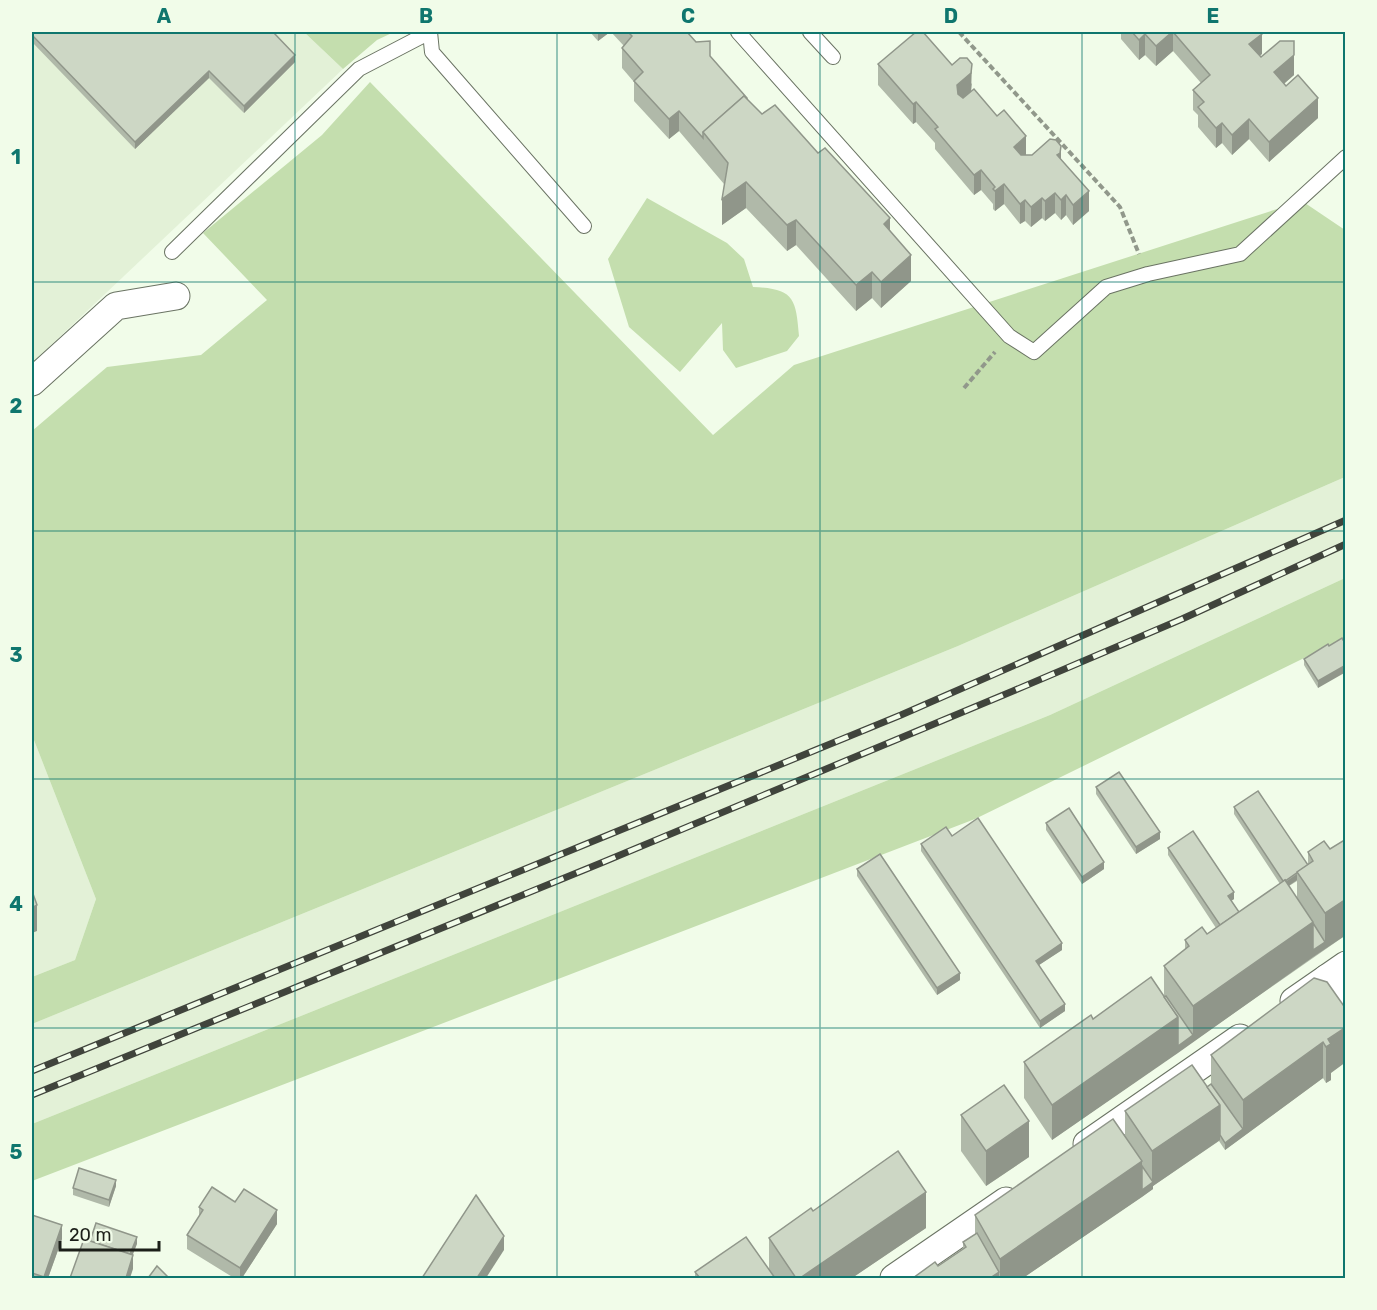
<svg xmlns="http://www.w3.org/2000/svg" width="1377" height="1310" font-family="Rubik,sans-serif">
<style>
.built{fill:#e3f1d7}
.green{fill:#c4deae}
.lines{fill:none;stroke-linecap:round;stroke-linejoin:round}
.lane-casing{stroke:#6a7363;stroke-width:16}
.street-casing{stroke:#6a7363;stroke-width:29}
.path{stroke:#91988b;stroke-width:4;stroke-dasharray:6 3;stroke-linecap:butt}
.lane{stroke:#fff;stroke-width:14}
.street{stroke:#fff;stroke-width:27}
.rail-casing{stroke:#40443c;stroke-width:7}
.rail{stroke:#f1fce9;stroke-width:4.5;stroke-dasharray:14;stroke-linecap:butt}
.wall{fill:#b0b9a9;fill-rule:evenodd}
.shaded-wall{fill:#90968a}
.building{fill:#cdd7c5;stroke:#90968a;stroke-width:1.5}
.grid{fill:none;stroke:#0f766e;stroke-width:1.5;stroke-opacity:0.55}
.neatline{fill:none;stroke:#0f766e;stroke-width:2}
.grid-label{font-size:20px;text-anchor:middle;font-weight:bold;fill:#0f766e}
</style>
<rect width="100%" height="100%" fill="#f1fce9"/>
<g class="built">
<polygon points="32,32 304,32 343,69 32,363"/>
<polygon points="1345,477 1345,578 1050,715 32,1124 32,1024 958,646"/>
<polygon points="32,735 96,899 75,960 32,977"/>
</g>
<g class="green">
<polygon points="304,32 394,32 377,40 343,69"/>
<polygon points="370,82 713,435 794,365 1302,201 1345,230 1345,477 958,646 32,1024 32,977 75,960 96,899 32,735 32,431 107,367 201,355 267,300 203,233 322,135"/>
<path d="M 647,198 L 727,243 L 744,259 L 753,287 C 793,289 796,297 799,336 L 787,351 L 736,368 L 723,350 L 722,323 L 680,372 L 629,327 L 608,259 Z"/>
<polygon points="1345,578 1345,638 975,819 32,1181 32,1124 1050,715"/>
</g>
<g class="lines">
<defs>
<g id="lane">
<polyline points="738,32 1009,336 1034,352 1106,287 1148,274 1240,254 1346,157"/>
<polyline points="810,32 833,57"/>
<polyline points="172,252 359,69 430,32 432,52 584,226"/>
</g>
<g id="street">
<polyline points="32,382 116,306 176,296"/>
<polyline points="1327,978 1346,1005"/>
<polyline points="1294,1001 1346,965"/>
<polyline points="1087,1144 1240,1038"/>
<polyline points="894,1278 1006,1201"/>
</g>
</defs>
<use href="#lane" class="lane-casing"/>
<use href="#street" class="street-casing"/>
<g class="path">
<polyline points="959,32 1120,207 1139,254"/>
<polyline points="964,388 995,352"/>
</g>
<use href="#lane" class="lane"/>
<use href="#street" class="street"/>
<defs>
<g id="rail">
<polyline points="32,1071 901,715 1346,520"/>
<polyline points="32,1095 601,863 1013,691 1182,619 1346,544"/>
</g>
</defs>
<use href="#rail" class="rail-casing"/>
<use href="#rail" class="rail"/>
</g>
<g class="wall">
<polygon points="32,32 295,62 244,113 209,78 135,149 32,42"/>
<polygon points="590,32 610,32 598,41"/>
<polygon points="611,32 687,32 710,56 747,99 762,114 890,230 911,281 881,308 872,298 856,311 796,245 787,251 746,208 722,225 724,184 679,131 669,139 634,101 634,82 622,68 622,48 624,46"/>
<polygon points="1121,32 1260,32 1262,54 1259,55 1261,57 1294,41 1294,75 1284,84 1318,118 1269,162 1249,139 1232,155 1222,143 1216,148 1198,127 1198,115 1193,110 1193,90 1201,83 1173,51 1156,66 1145,55 1139,60 1121,39"/>
<polygon points="878,64 952,65 972,84 971,91 1026,155 1061,159 1089,211 1073,225 1066,215 1061,220 1055,213 1045,221 1042,218 1031,227 1025,221 1020,224 1004,204 995,211 993,209 993,204 981,190 974,195 935,149 935,143 916,122 913,124 878,85"/>
<polygon points="1343,640 1318,688 1304,665 1304,659"/>
<polygon points="1096,787 1160,839 1136,854 1096,794"/>
<path d="M 1234,807 L 1308,865 L 1308,852 L 1330,849 L 1346,839 L 1346,935 L 1052,1140 L 1024,1098 L 1024,1062 L 1093,1019 L 1164,997 L 1164,966 L 1185,950 L 1185,940 L 1207,934 L 1216,928 L 1168,855 L 1168,848 L 1234,899 L 1231,901 L 1239,912 L 1280,884 L 1234,814 ZM 1297,881 L 1297,899 L 1289,886 Z"/>
<polygon points="1046,823 1104,869 1082,884 1046,830"/>
<polygon points="952,836 1062,950 1039,965 1065,1011 1040,1028 921,851 921,844"/>
<polygon points="857,869 960,980 937,995 857,876"/>
<polygon points="1327,982 1331,1080 1326,1083 1323,1078 1225,1150 1219,1141 1153,1186 1153,1189 1023,1278 913,1278 938,1266 963,1249 963,1242 975,1234 975,1215 1125,1136 1125,1111 1207,1087 1211,1084 1211,1055"/>
<polygon points="961,1115 1029,1157 986,1186 961,1151"/>
<polygon points="116,1186 109,1207 73,1195 73,1188"/>
<polygon points="235,1202 277,1224 242,1278 234,1278 187,1249 187,1235 199,1217 199,1207"/>
<polygon points="813,1211 926,1228 852,1278 695,1278 695,1272 769,1270 769,1238"/>
<polygon points="32,1215 62,1239 48,1278 32,1278"/>
</g>
<g class="shaded-wall">
<polygon points="598,32 610,32 598,41"/>
<polygon points="1172,32 1173,32 1173,51 1156,66 1156,46"/>
<polygon points="1145,34 1145,55 1139,60 1139,40"/>
<polygon points="1262,34 1262,54 1249,64 1249,44"/>
<polygon points="295,55 295,62 244,113 244,106"/>
<polygon points="1294,55 1294,75 1274,92 1274,72"/>
<polygon points="972,64 971,93 957,105 957,85"/>
<polygon points="209,71 209,78 135,149 135,142"/>
<polygon points="1318,98 1318,118 1269,162 1269,142"/>
<polygon points="916,102 916,122 913,124 913,104"/>
<polygon points="679,111 679,131 669,139 669,119"/>
<polygon points="1249,119 1249,139 1232,155 1232,135"/>
<polygon points="1222,123 1222,143 1216,148 1216,128"/>
<polygon points="1026,136 1026,156 1014,167 1014,147"/>
<polygon points="1061,146 1061,166 1057,155"/>
<polygon points="981,170 981,190 974,195 974,175"/>
<polygon points="746,182 746,208 722,225 722,199"/>
<polygon points="1004,184 1004,204 995,211 995,191"/>
<polygon points="1089,191 1089,211 1073,225 1073,205"/>
<polygon points="1055,193 1055,213 1045,221 1045,201"/>
<polygon points="1066,195 1066,215 1061,220 1061,200"/>
<polygon points="1042,198 1042,218 1031,227 1031,207"/>
<polygon points="1025,200 1025,221 1020,224 1020,204"/>
<polygon points="890,218 890,244 884,224"/>
<polygon points="796,220 796,245 787,251 787,225"/>
<polygon points="911,255 911,281 881,308 881,282"/>
<polygon points="872,272 872,298 856,311 856,285"/>
<polygon points="1346,665 1346,672 1318,688 1318,681"/>
<polygon points="1160,832 1160,839 1136,854 1136,847"/>
<polygon points="1104,862 1104,869 1082,884 1082,877"/>
<polygon points="1297,874 1297,880 1284,889 1284,883"/>
<polygon points="1234,892 1234,899 1228,903 1228,896"/>
<polygon points="1346,899 1346,935 1313,957 1313,950 1325,942 1325,913"/>
<polygon points="37,905 37,931 32,933 32,908"/>
<polygon points="1313,922 1313,957 1178,1053 1178,1046 1193,1035 1193,1006"/>
<polygon points="1062,943 1062,950 1036,967 1036,961"/>
<polygon points="960,973 960,980 937,995 937,988"/>
<polygon points="1065,1004 1065,1011 1040,1028 1040,1021"/>
<polygon points="1178,1017 1178,1053 1052,1140 1052,1105"/>
<polygon points="1346,1027 1346,1062 1331,1073 1331,1080 1326,1083 1326,1047 1328,1039"/>
<polygon points="1323,1042 1323,1078 1225,1150 1225,1143 1243,1129 1243,1100"/>
<polygon points="1220,1105 1220,1140 1153,1186 1153,1189 1142,1197 1142,1190 1152,1183 1152,1151"/>
<polygon points="1029,1121 1029,1157 986,1186 986,1151"/>
<polygon points="1142,1161 1142,1197 1023,1278 1000,1278 1000,1259"/>
<polygon points="116,1180 116,1186 109,1207 109,1200"/>
<polygon points="926,1192 926,1228 852,1278 800,1278"/>
<polygon points="277,1210 277,1224 242,1278 240,1278 240,1268"/>
<polygon points="62,1225 62,1239 48,1278 44,1278"/>
<polygon points="504,1236 504,1250 486,1278 477,1278"/>
<polygon points="137,1237 137,1244 128,1267 128,1260"/>
<polygon points="133,1255 133,1269 130,1278 126,1278"/>
<polygon points="999,1272 999,1278 990,1278"/>
</g>
<g class="building">
<polygon points="32,32 273,32 295,55 244,106 209,71 135,142 32,35"/>
<polygon points="628,32 687,32 696,42 710,41 710,56 747,98 747,99 744,96 703,132 703,138 679,111 669,119 634,81 643,72 622,48 632,36"/>
<polygon points="916,32 923,32 952,65 960,58 967,58 972,64 971,73 957,85 958,94 963,98 974,89 997,116 1004,110 1026,136 1014,147 1021,155 1032,155 1050,139 1056,140 1061,146 1060,153 1057,155 1089,191 1073,205 1066,195 1061,200 1055,193 1045,201 1042,198 1031,207 1025,200 1020,204 1004,184 995,191 993,189 995,187 981,170 974,175 935,129 938,127 916,102 913,104 878,64"/>
<polygon points="1132,32 1172,32 1156,46 1145,34 1139,40"/>
<polygon points="1173,32 1260,32 1262,34 1249,44 1261,57 1280,41 1294,41 1294,55 1274,72 1286,86 1298,75 1318,98 1269,142 1249,119 1232,135 1222,123 1216,128 1198,107 1204,102 1193,90 1210,75"/>
<polygon points="744,96 762,114 775,105 818,153 825,148 890,218 884,224 911,255 881,282 872,272 856,285 796,220 787,225 746,182 722,199 728,163 703,132"/>
<polygon points="1342,638 1343,640 1346,638 1346,665 1318,681 1304,659 1328,644 1329,646"/>
<polygon points="1119,772 1160,832 1136,847 1096,787"/>
<polygon points="1258,791 1308,865 1285,881 1285,880 1283,881 1234,807"/>
<polygon points="1069,808 1104,862 1082,877 1046,823"/>
<polygon points="978,818 1062,943 1036,961 1065,1004 1040,1021 921,844 946,827 952,836"/>
<polygon points="1193,831 1234,892 1228,896 1239,912 1220,925 1168,848"/>
<polygon points="1346,839 1346,899 1325,913 1297,872 1313,861 1308,852 1324,841 1330,849"/>
<polygon points="880,854 960,973 937,988 857,869"/>
<polygon points="1285,880 1313,922 1193,1006 1164,966 1189,946 1185,940 1202,927 1207,934"/>
<polygon points="32,891 37,905 32,908"/>
<polygon points="1313,923 1325,942 1313,950"/>
<polygon points="1151,977 1178,1017 1052,1105 1024,1062 1091,1015 1093,1019"/>
<polygon points="1314,978 1327,982 1346,1009 1346,1027 1328,1039 1331,1044 1326,1047 1323,1042 1243,1100 1211,1055"/>
<polygon points="1166,996 1193,1035 1178,1046 1178,1017 1164,997"/>
<polygon points="1192,1065 1220,1105 1152,1151 1125,1111"/>
<polygon points="1211,1084 1243,1129 1225,1143 1220,1135 1220,1105 1207,1087"/>
<polygon points="1004,1085 1029,1121 986,1151 961,1115"/>
<polygon points="1113,1119 1142,1161 1000,1259 975,1215"/>
<polygon points="898,1151 926,1192 800,1278 796,1278 769,1238 811,1208 813,1211"/>
<polygon points="1142,1166 1153,1182 1142,1190"/>
<polygon points="79,1168 116,1180 109,1200 73,1188"/>
<polygon points="212,1187 235,1202 244,1189 277,1210 240,1268 187,1235 203,1210 199,1207"/>
<polygon points="476,1195 504,1236 477,1278 422,1278"/>
<polygon points="32,1215 62,1225 44,1277 32,1273"/>
<polygon points="96,1223 137,1237 130,1254 90,1241"/>
<polygon points="977,1233 999,1272 990,1278 913,1278 935,1262 938,1266 966,1247 963,1242"/>
<polygon points="746,1237 775,1278 700,1278 695,1272"/>
<polygon points="84,1239 133,1255 126,1278 70,1278"/>
<polygon points="157,1266 169,1278 148,1278"/>
</g>
<path class="grid" d="M 295,32 L 295,1278M 557,32 L 557,1278M 820,32 L 820,1278M 1082,32 L 1082,1278M 32,282 L 1346,282M 32,531 L 1346,531M 32,779 L 1346,779M 32,1028 L 1346,1028"/>
<rect width="1377" height="1310" fill="none" stroke="#f1fce9" stroke-width="66"/>
<path d="M60 1241v9h99v-9" fill="none" stroke="#1c1f19" stroke-width="3"/>
<text x="69" y="1241" font-size="18" fill="#1c1f19" stroke="#f1fce9" stroke-width="4.5" paint-order="stroke">20 m</text>
<rect x="33" y="33" width="1311" height="1244" class="neatline"/>
<g class="grid-label">
<text x="164" y="23">A</text>
<text x="426" y="23">B</text>
<text x="688" y="23">C</text>
<text x="951" y="23">D</text>
<text x="1213" y="23">E</text>
<text x="16" y="164">1</text>
<text x="16" y="413">2</text>
<text x="16" y="662">3</text>
<text x="16" y="911">4</text>
<text x="16" y="1159">5</text>
</g>
</svg>
